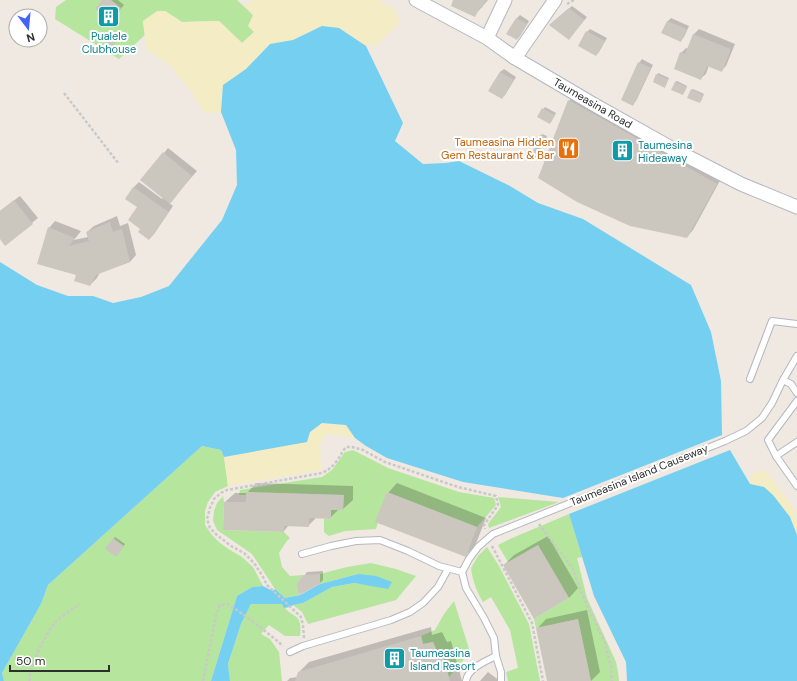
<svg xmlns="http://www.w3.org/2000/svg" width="797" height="681" font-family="'DM Sans',sans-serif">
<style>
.green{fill:#b6e59e}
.sand{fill:#f3ecc5}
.water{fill:#75cff0}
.shadow{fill:#0003}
.building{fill:#cbc7bf}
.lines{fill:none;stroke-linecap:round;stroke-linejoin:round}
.service-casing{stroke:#b4b7c1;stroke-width:8}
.minor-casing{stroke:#b4b7c1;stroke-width:15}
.path{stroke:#c9c9c9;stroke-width:2.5;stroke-dasharray:3 2;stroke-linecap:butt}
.service{stroke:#fff;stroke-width:6}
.minor{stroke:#fff;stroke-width:13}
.labels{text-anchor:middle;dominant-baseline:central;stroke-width:4;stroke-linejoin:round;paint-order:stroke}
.culture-label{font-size:11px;fill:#0d838f;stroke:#fff;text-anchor:start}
.street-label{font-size:11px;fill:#2e2e2e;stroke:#fff}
.food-label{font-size:11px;fill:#c56008;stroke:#fff;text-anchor:end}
</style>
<rect width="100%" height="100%" fill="#efe9e1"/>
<g class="green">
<polygon points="66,0 237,0 253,15 254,32 242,43 219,21 182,22 165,11 143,21 145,35 119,59 55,19 56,7"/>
<polygon points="202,446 221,450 224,457 228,486 215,492 208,502 205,511 205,525 212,535 220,543 230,550 242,557 253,567 263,586 252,587 237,596 211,681 4,681 2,673 41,604 48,585"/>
<polygon points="353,450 388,468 459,492 494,498 496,505 477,527 387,492 376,529 345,531 329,536 324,532 324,519 331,519 331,510 343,510 344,495 246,492 246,495 239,495 240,490 322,477 332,470 345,452"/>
<polygon points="223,496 224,502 223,530 284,532 290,538 286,542 279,553 282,567 290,576 303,575 296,584 299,595 285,598 275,589 252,554 217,530 213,521 214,511 217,503"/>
<polygon points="498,497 559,502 489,528 488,524 501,507"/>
<polygon points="569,514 582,557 577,558 587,598 616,662 618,672 619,681 591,681 578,619 536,628 534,619 569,598 538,545 508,562 498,545 510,539"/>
<path d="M 487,547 L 499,566 L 529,624 L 540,681 L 508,681 L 506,672 L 518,668 L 510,630 L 491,597 L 483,602 C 476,590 473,582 471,568 L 478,556 Z"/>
<polygon points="371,563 396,569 416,576 396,600 308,624 302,612 293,605 303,603 332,587 354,583 369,585 358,574 320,584 320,574 347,567"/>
<polygon points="454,601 470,652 449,677 442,650 437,651 433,642 423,644 421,636 435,630 444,614"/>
<path d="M 251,604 L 282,604 C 292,620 303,611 300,636 L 285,636 L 269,625 L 261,634 L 270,639 L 279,652 L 282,681 L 230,681 L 228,664 L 241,624 Z"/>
</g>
<g class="sand">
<polygon points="257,0 379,0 395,10 400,22 377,45 366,46 339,28 322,26 293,40 270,44 246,69 223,85 221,112 204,113 192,93 171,66 157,57 146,48 143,21 157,11 165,11 182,22 219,21 242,43 254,32 248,26 253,15 244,5 250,1"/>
<polygon points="322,423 346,425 355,438 326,434 320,444 321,470 228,486 224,457 307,442 310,432"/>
<polygon points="765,470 797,512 797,535 790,517 750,484 751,474"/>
</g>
<g class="water">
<polygon points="322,26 339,28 366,46 403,123 395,141 423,164 446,163 459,161 510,186 538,203 583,219 691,285 711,332 721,381 722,435 563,498 463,482 387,458 366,446 355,438 346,425 322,423 310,432 307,442 224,457 221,450 202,446 48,585 41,604 2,673 4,681 0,681 0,262 37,285 68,296 93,296 113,303 141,297 169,286 222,220 237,185 236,150 221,112 223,85 246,69 270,44 293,40"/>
<polygon points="730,450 750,484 764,487 773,495 790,517 797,535 797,681 627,681 626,662 594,596 569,514"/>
<polygon points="358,574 376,576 392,582 388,589 354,583 332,587 303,603 293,605 290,607 284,608 282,604 251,604 241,624 228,664 230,681 211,681 237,596 252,587 263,586 273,591 275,589 285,598 300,595 320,584"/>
</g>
<g class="shadow">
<polygon points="103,0 118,0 124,5 113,18"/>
<polygon points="455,0 488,0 474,16"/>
<polygon points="572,6 587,17 572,35 553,22"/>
<polygon points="520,15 529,21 520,36 517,39 508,33 517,18"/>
<polygon points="671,18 689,26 684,37 681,40 663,33 668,21"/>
<polygon points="590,29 607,38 599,52 596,55 587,32"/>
<polygon points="699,29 735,44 726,66 722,70 709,65 706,74 701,78 681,53 686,48 688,49 694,34"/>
<polygon points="112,32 119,37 114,44 106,40"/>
<polygon points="642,59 653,65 636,101 633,104 639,63"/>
<polygon points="504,69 516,77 505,95 502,98 489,90 500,72"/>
<polygon points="658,73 669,78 666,85 654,82"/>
<polygon points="677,81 687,86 683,94 675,82"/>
<polygon points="693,89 704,94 701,101 692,90"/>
<polygon points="575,94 722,177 693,230 687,237 569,101"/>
<polygon points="545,107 556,113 551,122 538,117"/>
<polygon points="542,134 547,136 544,145 537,144"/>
<polygon points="536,147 542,149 538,157 532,157"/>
<polygon points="168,148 197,171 169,203 173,206 154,234 149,239 142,229 138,207 126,198 134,187 139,182 162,199 163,197 164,153"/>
<polygon points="20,196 38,218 6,244 0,237 0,211"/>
<polygon points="117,216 120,226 128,223 136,255 130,262 100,272 97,278 90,285 77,274 49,228 55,221 81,231 74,240 88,237 87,232 94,226"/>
<polygon points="256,483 353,486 353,500 343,509 339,509 330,518 316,518 308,526 289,525 284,531 225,502 235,493 247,493"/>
<polygon points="397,483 486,518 475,546 465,556 388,493"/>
<polygon points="548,536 578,588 569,598 504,565 514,555"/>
<polygon points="115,537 125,544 117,555 106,549"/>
<polygon points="323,571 323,580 320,583 304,576 307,572"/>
<polygon points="587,610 600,672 591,681 548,681 537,629 546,619"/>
<polygon points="431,627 432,635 442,632 447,642 451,641 462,681 287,681 290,678 298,677 299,672 309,662"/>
<polygon points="488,672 500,681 480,681"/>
</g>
<g class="building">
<polygon points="102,0 111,0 121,8 110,22 95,9"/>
<polygon points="453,0 486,0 482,8 480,7 475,17 451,6"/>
<polygon points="569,8 584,20 569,40 549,25"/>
<polygon points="516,18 527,24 517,40 506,34"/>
<polygon points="667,21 687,29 681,42 661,33"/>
<polygon points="586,31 605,41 596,56 578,46"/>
<polygon points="110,33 118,38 113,46 104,41"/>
<polygon points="693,34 731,49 722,72 707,66 701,80 674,69 680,52 685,54"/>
<polygon points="638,62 651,68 633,106 621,100"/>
<polygon points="500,72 514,80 502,99 488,91"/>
<polygon points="656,74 668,79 665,88 653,82"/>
<polygon points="675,82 687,87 683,95 671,90"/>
<polygon points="691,89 703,95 700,103 687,98"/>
<polygon points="568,100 601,118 717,184 687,238 630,226 577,202 538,178"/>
<polygon points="542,108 555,115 550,124 537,117"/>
<polygon points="540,135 547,138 543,147 536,144"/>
<polygon points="534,148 541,151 537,160 530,157"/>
<polygon points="163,152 192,176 170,204 140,180"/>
<polygon points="133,187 169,212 149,240 138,232 140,229 128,220 137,207 125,199"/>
<polygon points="14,200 33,224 5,246 0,239 0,211"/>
<polygon points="110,222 113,232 122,229 130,262 96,275 90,286 74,281 76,275 37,264 48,227 75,238 69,246 89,241 86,232"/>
<polygon points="246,492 344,495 343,510 331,510 331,519 309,518 309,527 284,526 284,532 223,530 224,502 246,502"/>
<polygon points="387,492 477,527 466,557 375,522"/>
<polygon points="113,538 124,546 116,557 105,549"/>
<polygon points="538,545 569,598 534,619 503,565"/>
<polygon points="320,574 320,584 299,595 296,584 303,575"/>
<polygon points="578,619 591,681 547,681 536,628"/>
<polygon points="421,636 423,644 433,642 437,651 441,650 450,681 295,681 298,672"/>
</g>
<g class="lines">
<defs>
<g id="service">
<polyline points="750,379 772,321 797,324"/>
<polyline points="783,380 791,384 797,393"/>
<polyline points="797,442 776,456 797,486"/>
<polyline points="776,456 768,440 797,401"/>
<polyline points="302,554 331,546 356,541 380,540 408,551 439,566 462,572"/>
<polyline points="462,572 469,559 478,547 493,534 725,441 746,431 762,418 772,403 783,380 797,356"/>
<polyline points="462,572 466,588 484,618 494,638 496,656"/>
<polyline points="290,652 303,646 391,620 410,612 423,603 438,587 448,569"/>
<path d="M 466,681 C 468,668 486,661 496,656 L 501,672 L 501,681"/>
</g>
<g id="minor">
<polyline points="416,0 487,38 515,58 593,104 673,149 741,184 797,207"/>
<polyline points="487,38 505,0"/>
<polyline points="515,58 555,0"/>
</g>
</defs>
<use href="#service" class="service-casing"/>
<use href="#minor" class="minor-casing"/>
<g class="path">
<polyline points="567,4 574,0"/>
<polyline points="64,93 119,164"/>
<polyline points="539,524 573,569 581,592 605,643 611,667 612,681"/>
<polyline points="492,546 532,623 543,681"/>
<path d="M 304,638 L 303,625 L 301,617 L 267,585 L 262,575 L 254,563 L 244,553 L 231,546 L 217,535 L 210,528 L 207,519 L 210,508 L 214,499 L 221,493 L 227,490 L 322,473 C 328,470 332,467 336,462 C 340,457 342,452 346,447 L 352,447 L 363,450 L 385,462 L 458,487 L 496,496 L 498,505 L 484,525 L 485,529"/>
<polyline points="30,681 29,677 37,653 50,629 57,620 80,604"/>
<path d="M 203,681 L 216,616 L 220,605 L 228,604 C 247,617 266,631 283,646"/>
</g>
<use href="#service" class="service"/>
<use href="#minor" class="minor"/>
</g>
<defs>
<symbol id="building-square" viewBox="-11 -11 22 22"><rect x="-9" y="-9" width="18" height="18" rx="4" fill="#0f9aa8" stroke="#fff"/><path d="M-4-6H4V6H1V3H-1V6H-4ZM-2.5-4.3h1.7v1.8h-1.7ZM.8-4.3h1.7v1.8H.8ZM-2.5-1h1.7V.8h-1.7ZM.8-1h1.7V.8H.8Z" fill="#fff"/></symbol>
<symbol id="restaurant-square" viewBox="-11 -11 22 22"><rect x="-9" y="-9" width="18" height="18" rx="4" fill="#e8710a" stroke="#fff"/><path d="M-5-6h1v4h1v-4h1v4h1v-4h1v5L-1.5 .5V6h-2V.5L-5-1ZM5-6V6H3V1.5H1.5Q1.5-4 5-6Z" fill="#fff"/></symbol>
</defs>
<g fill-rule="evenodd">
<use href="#building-square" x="96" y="4" width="25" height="25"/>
<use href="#restaurant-square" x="556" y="136" width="25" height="25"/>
<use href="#building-square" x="610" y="138" width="25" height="25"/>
<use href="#building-square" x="382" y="646" width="25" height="25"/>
</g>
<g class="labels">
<g class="culture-label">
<text x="109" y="36" text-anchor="middle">Pualele<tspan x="109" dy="13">Clubhouse</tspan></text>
<text x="638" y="145">Taumesina<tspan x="638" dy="13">Hideaway</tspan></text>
<text x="410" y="653">Taumeasina<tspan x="410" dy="13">Island Resort</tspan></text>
</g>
<g class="street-label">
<text transform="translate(593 103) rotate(30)">Taumeasina Road</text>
<text transform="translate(639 475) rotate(-22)">Taumeasina Island Causeway</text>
</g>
<g class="food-label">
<text x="554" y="142">Taumeasina Hidden<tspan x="554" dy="13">Gem Restaurant &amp; Bar</tspan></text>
</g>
</g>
<g transform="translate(28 28) rotate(164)"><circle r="19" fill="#ffffff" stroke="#ababab"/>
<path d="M0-3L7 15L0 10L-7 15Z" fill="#4264fb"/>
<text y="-6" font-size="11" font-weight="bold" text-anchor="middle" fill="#2e2e2e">N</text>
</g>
<path d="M10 665v6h99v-6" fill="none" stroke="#2e2e2e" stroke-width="2"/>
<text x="16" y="665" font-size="12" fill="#2e2e2e" stroke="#ffffff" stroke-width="3" paint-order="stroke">50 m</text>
</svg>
